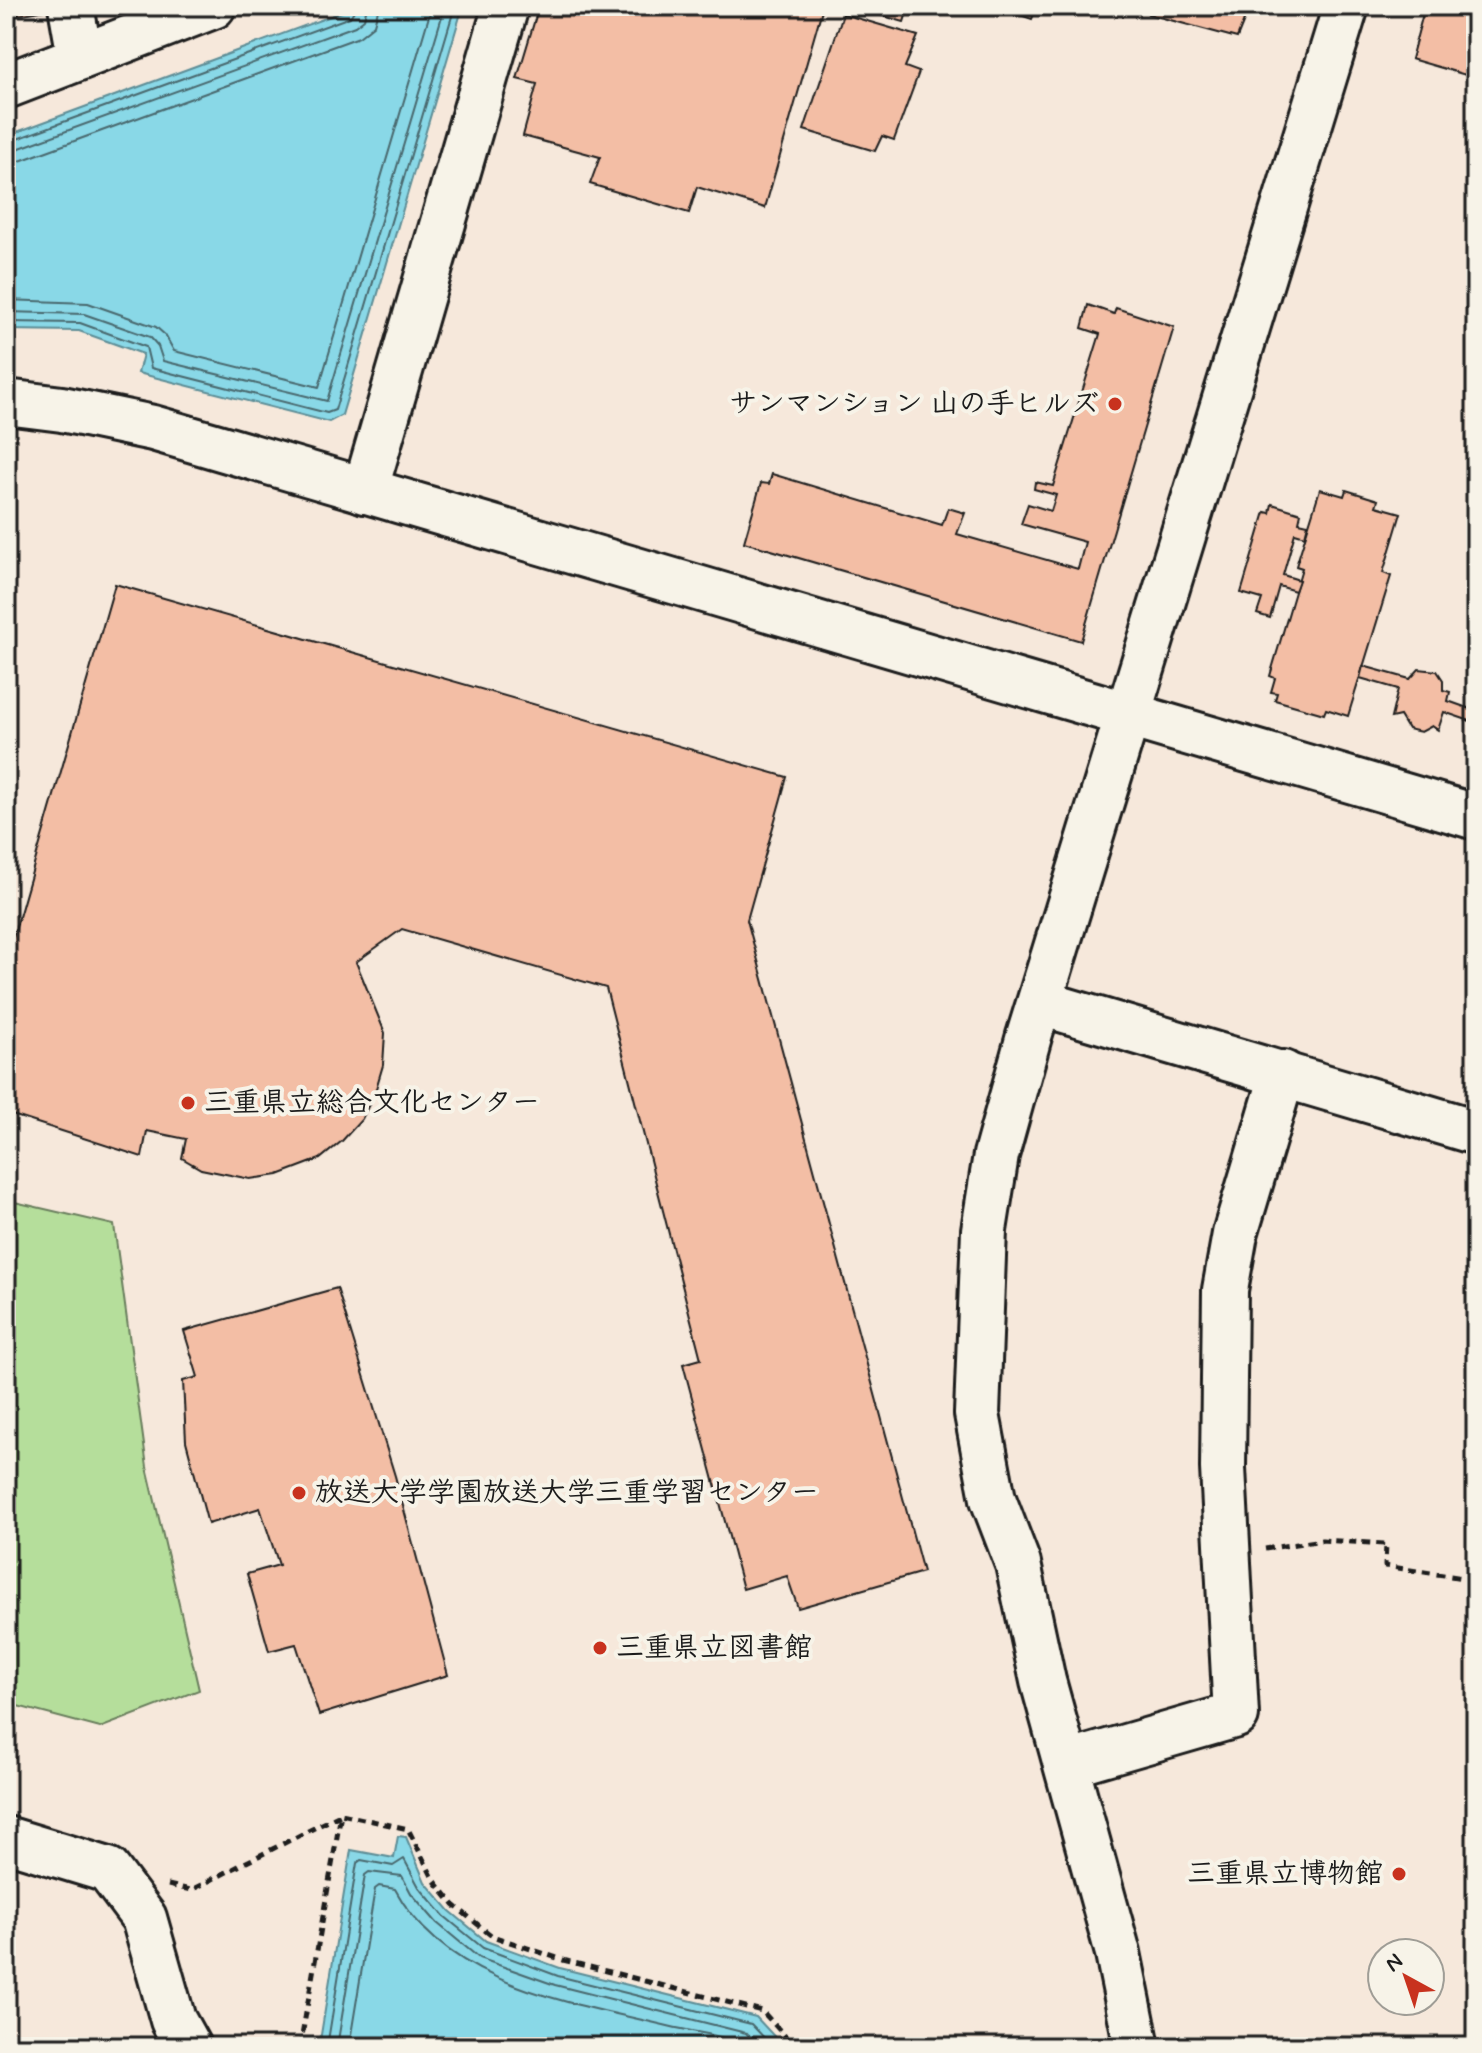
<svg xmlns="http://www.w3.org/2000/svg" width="1482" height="2053" font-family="Mynerve,'Klee One',sans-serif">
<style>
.green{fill:#b5de9b;stroke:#687d5c;stroke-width:2}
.water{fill:#89d8e7;stroke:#5d8d96;stroke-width:2}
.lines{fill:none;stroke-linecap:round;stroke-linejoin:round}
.shore{stroke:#48676d;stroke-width:2}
.building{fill:#f3bea5;stroke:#1c1c1c;stroke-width:2}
.minor-casing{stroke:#1c1c1c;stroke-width:50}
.path{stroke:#1c1c1c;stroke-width:5;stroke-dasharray:8 6;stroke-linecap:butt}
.minor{stroke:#f7f3e8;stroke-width:44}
.poi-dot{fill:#c8321e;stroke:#f7f3e8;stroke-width:3}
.labels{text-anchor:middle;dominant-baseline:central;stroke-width:8;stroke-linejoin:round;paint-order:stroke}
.poi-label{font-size:28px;font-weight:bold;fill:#1c1c1c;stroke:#f7f3e8;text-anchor:start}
</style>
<rect width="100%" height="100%" fill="#f6e8db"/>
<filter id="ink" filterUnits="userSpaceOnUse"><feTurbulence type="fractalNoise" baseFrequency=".0125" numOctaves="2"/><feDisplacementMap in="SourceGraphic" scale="16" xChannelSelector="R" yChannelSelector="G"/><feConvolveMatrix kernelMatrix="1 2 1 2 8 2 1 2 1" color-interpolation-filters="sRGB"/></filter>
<g filter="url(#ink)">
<polygon class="green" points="6,1200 114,1225 147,1467 199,1690 100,1728 6,1703"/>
<g class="water">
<polygon points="358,6 463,6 342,415 329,422 138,373 143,354 79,331 6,330 6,136"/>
<polygon points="398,1836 406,1837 425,1882 450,1911 486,1941 560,1968 756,2017 784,2047 319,2047 351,1850 394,1858"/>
</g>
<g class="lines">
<g class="shore">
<polyline points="6,143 350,17 357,6"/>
<polyline points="6,153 355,26 364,19 367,6"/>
<polyline points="6,166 359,37 374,25 379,6"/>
<polyline points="6,300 88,303 156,327 165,335 174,351 319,387 432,6"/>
<polyline points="6,312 84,314 150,337 158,346 163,361 327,401 445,6"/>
<polyline points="6,322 80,323 146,347 151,368 327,413 335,410 455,6"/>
<polyline points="327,2047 357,1863 361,1860 393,1866 404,1859 419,1887 444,1916 483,1948 558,1976 751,2024 773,2047"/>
<polyline points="337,2047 365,1875 369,1872 402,1876 411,1893 437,1923 479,1958 555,1985 746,2033 759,2047"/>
<path d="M 349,2047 L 375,1889 L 379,1886 L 395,1889 C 447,1987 575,2003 672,2027 C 693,2032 726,2035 743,2047"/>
</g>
</g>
<g class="building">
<polygon points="6,6 51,6 52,9 6,17"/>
<polygon points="539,6 823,6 765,208 697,187 689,213 590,184 600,157 523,136 537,84 517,79"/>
<polygon points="849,6 909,6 904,22"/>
<polygon points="993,6 1037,6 1032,19"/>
<polygon points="1151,6 1250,6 1237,38 1148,14"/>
<polygon points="1425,6 1476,6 1476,78 1411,59"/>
<polygon points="843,14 918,36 905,67 919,72 894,140 882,136 875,151 804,130"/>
<polygon points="1088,305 1114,314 1116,308 1174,327 1081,641 744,542 761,483 769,484 772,474 942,525 948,508 965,513 957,534 1078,569 1085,542 1021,524 1028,504 1051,511 1056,495 1034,489 1035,482 1053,486 1100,334 1082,328"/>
<polygon points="1320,489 1344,496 1346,490 1378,500 1376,506 1401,513 1383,573 1391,576 1348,716 1326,709 1324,714 1275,700 1277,693 1271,692 1275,678 1270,676 1302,568 1296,566"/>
<polygon points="1272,504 1301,513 1299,522 1308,524 1305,536 1295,533 1283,575 1299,580 1295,591 1279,586 1270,618 1257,614 1262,599 1241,593 1265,512 1270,513"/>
<polygon points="115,584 787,777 747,920 923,1572 798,1608 787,1576 743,1589 683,1364 701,1359 606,988 402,929 356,962 385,1033 383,1065 375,1092 362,1119 342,1141 320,1159 278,1175 250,1179 201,1169 182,1158 186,1139 147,1131 142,1157 6,1113 6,962"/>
<polygon points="1363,666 1410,679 1419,669 1437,671 1443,680 1443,690 1450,692 1448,701 1476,711 1476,723 1444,712 1438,730 1432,726 1421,732 1408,729 1400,716 1391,718 1398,689 1360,678"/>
<polygon points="337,1288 395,1476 448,1675 319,1715 296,1644 269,1651 247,1574 279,1565 260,1508 208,1524 186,1441 183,1381 198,1377 184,1331"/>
</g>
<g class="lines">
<defs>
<g id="minor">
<polyline points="71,6 80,57"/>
<polyline points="6,86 213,6"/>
<polyline points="6,402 62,409 153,428 1476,817"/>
<polyline points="365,491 506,6"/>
<polyline points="1041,1003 1476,1132"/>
<polyline points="1067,1764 1236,1715 1223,1468 1225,1290 1235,1234 1283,1073"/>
<polyline points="6,1839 108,1870 144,1918 173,2020 188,2047"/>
<polyline points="1137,2047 1118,1953 1043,1681 1018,1564 993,1499 977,1414 984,1230 996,1155 1029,1036 1346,6"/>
</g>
</defs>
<use href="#minor" class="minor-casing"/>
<g class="path">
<polyline points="1265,1549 1322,1540 1386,1544 1385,1566 1476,1580"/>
<polyline points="168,1885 191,1890 340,1815"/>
<polyline points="300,2047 341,1814 408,1829 434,1880 454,1905 492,1936 563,1960 762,2011 795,2047"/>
</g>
<use href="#minor" class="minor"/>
</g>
</g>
<g class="poi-dot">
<circle cx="1115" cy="404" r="8"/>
<circle cx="188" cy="1103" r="8"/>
<circle cx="299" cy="1493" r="8"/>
<circle cx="600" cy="1648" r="8"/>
<circle cx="1399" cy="1874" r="8"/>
</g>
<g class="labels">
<g class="poi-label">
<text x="1099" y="404" text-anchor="end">サンマンション 山の手ヒルズ</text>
<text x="204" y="1103">三重県立総合文化センター</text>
<text x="315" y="1493">放送大学学園放送大学三重学習センター</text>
<text x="616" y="1648">三重県立図書館</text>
<text x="1383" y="1874" text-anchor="end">三重県立博物館</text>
</g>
</g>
<rect width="1482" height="2053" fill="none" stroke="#f7f3e8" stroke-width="32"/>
<rect x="16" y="16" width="1450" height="2021" fill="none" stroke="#1c1c1c" stroke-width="3" filter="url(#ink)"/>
<g transform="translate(1406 1977) rotate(320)"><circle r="38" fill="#f7f3e8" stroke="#9f9d96" stroke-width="2"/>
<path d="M0-6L14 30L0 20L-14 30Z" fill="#c8321e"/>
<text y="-12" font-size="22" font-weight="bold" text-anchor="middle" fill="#1c1c1c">N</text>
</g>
</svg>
